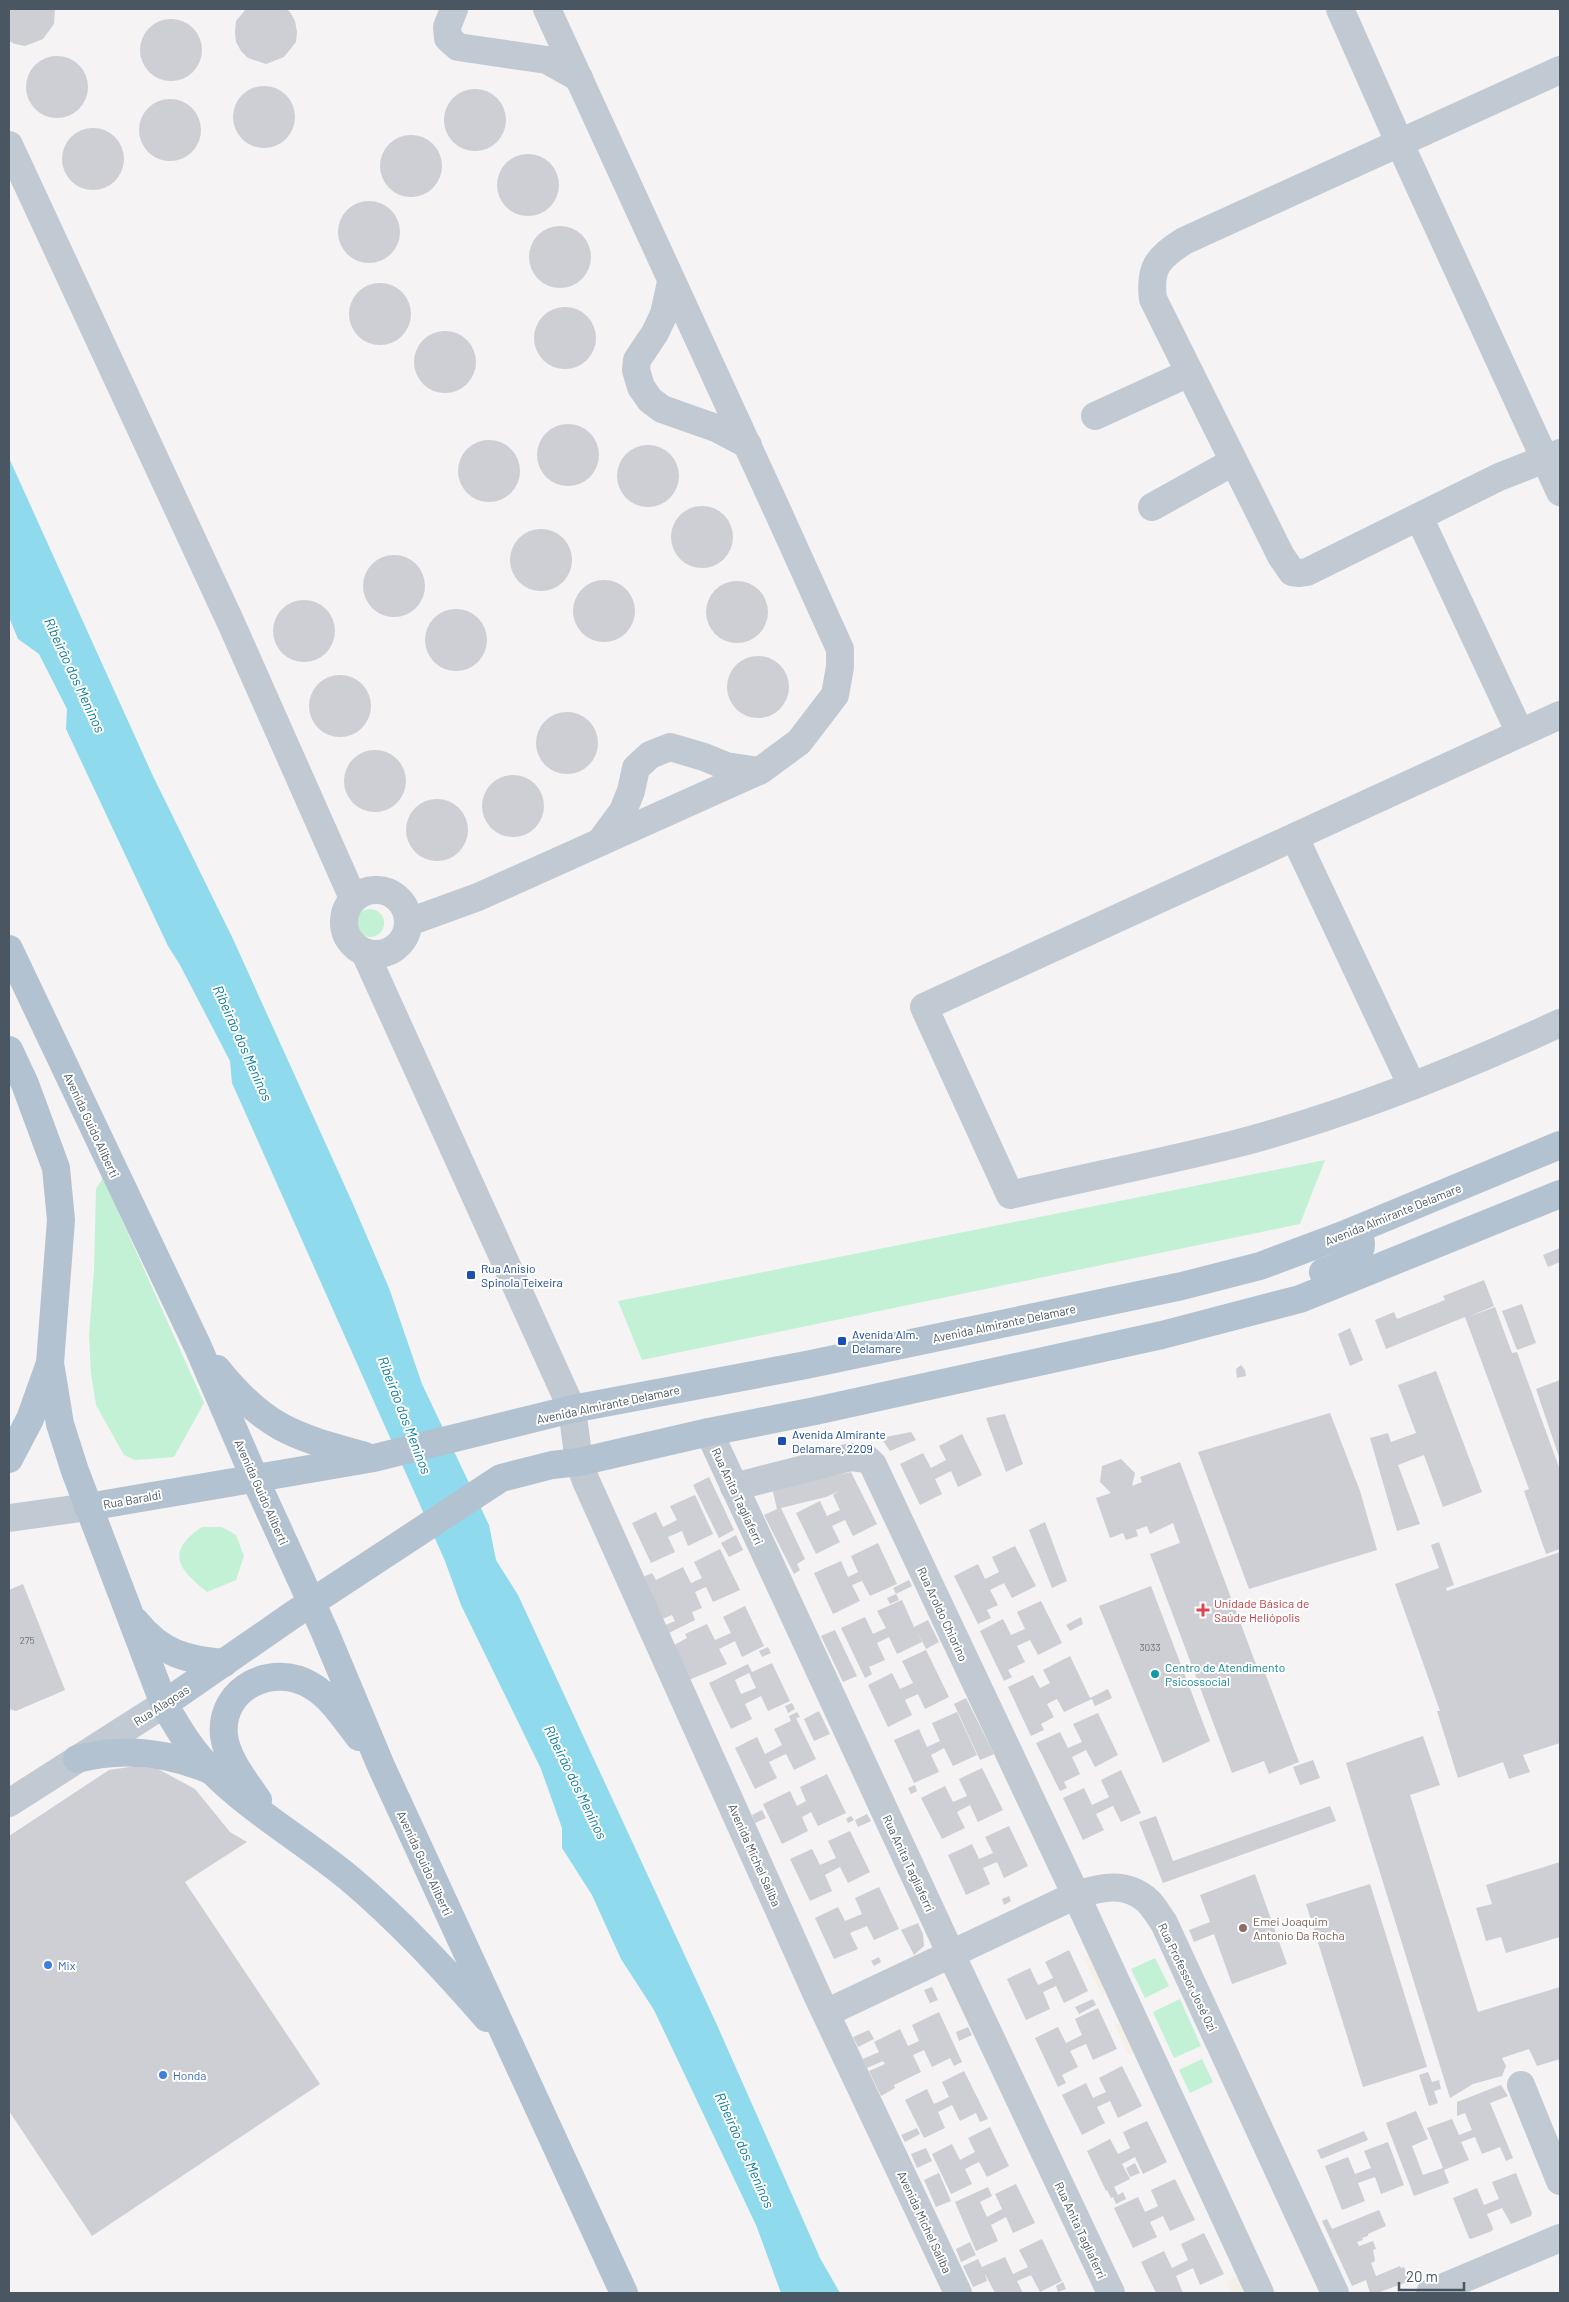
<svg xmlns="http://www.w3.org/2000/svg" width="1569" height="2302" font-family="Barlow,sans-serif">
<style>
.green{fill:#c3f1d5}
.sand{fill:#f5f0e5}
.water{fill:#90daee}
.building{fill:#cdcfd5;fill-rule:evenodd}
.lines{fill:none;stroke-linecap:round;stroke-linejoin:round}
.minor{stroke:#c1cad2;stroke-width:28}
.major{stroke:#b3c2d1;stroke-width:28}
.transit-dot{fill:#1a4fb4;stroke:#fff;stroke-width:2}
.health-dot{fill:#e0444e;stroke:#fff;stroke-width:2}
.culture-dot{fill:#0f9aa8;stroke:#fff;stroke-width:2}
.education-dot{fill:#8d6e63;stroke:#fff;stroke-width:2}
.shop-dot{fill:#3f7fe0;stroke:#fff;stroke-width:2}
.labels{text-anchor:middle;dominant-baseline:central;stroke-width:4;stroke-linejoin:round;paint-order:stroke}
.number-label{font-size:10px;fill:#6b747e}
.street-label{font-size:12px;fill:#4a5661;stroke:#fff}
.transit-label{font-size:12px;fill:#164399;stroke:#fff;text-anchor:start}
.health-label{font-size:12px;fill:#be3a42;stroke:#fff;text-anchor:start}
.culture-label{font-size:12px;fill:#0d838f;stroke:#fff;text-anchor:start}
.education-label{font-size:12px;fill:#785e54;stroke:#fff;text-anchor:start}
.shop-label{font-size:12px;fill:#366cbe;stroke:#fff;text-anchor:start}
.water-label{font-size:14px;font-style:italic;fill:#0c7c9b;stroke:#fff}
</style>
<rect width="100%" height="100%" fill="#f5f3f3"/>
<g class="green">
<circle cx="370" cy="923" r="14"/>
<polygon points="1325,1160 1300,1224 642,1360 618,1301"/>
<polygon points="103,1178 204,1403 174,1457 135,1460 124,1455 96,1405 91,1373 89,1336 94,1270 96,1189"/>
<path d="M 202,1527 L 222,1527 L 236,1535 L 244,1556 L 236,1580 L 207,1592 C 178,1569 165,1552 202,1527 Z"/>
<polygon points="1155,1958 1169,1986 1145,1998 1131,1969"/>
<polygon points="1180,1999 1201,2046 1174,2058 1153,2012"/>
<polygon points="1202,2059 1213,2082 1190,2093 1179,2070"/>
</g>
<g class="sand">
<polygon points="1098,1951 1116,1988 1102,1995 1084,1958"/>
<polygon points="1130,2018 1144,2046 1128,2054 1115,2025"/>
<polygon points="1240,2275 1249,2293 1232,2293 1226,2282"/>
</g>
<polygon class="water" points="9,458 152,774 233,939 353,1204 389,1288 422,1384 489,1525 496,1560 518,1595 717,2025 820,2258 840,2293 781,2293 756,2225 654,2010 621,1959 592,1895 562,1848 562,1828 541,1769 461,1605 445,1561 232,1083 230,1061 180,965 168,946 66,729 67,709 39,654 18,639 9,617"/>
<g class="building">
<polygon points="9,9 55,9 54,24 43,39 25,46 15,44 9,41"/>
<polygon points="246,9 286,9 290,12 295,21 297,32 296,42 284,57 266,64 248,58 241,51 236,42 235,32 236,21"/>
<circle cx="171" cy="50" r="31"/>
<circle cx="57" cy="87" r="31"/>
<circle cx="264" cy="117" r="31"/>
<circle cx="475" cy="120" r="31"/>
<circle cx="170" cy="130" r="31"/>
<circle cx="93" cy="159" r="31"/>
<circle cx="411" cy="166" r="31"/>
<circle cx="528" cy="185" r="31"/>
<circle cx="369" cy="232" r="31"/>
<circle cx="560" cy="257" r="31"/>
<circle cx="380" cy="314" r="31"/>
<circle cx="565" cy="338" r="31"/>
<circle cx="445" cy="362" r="31"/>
<circle cx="568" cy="455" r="31"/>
<circle cx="489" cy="471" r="31"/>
<circle cx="648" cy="476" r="31"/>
<circle cx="702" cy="537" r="31"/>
<circle cx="541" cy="560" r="31"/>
<circle cx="394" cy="586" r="31"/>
<circle cx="604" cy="611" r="31"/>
<circle cx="737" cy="612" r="31"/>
<circle cx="304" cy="631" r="31"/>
<circle cx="456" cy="640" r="31"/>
<circle cx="758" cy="687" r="31"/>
<circle cx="340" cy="706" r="31"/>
<circle cx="567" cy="743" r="31"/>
<circle cx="375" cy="781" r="31"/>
<circle cx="513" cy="806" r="31"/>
<circle cx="437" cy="830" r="31"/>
<polygon points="1560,1248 1560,1262 1548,1267 1543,1255"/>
<polygon points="1484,1280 1494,1306 1468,1317 1495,1307 1512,1353 1517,1352 1560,1470 1560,1549 1546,1554 1524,1491 1529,1489 1465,1317 1386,1349 1375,1320 1394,1312 1397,1319 1445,1300 1443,1296"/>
<polygon points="1522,1304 1536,1343 1517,1350 1502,1311"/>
<polygon points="1350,1328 1363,1360 1350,1366 1338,1334"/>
<polygon points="1241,1365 1245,1370 1246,1376 1237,1378 1236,1369"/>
<polygon points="1436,1371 1482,1492 1443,1507 1424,1455 1398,1465 1420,1524 1397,1531 1370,1438 1388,1433 1391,1442 1416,1433 1398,1385"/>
<polygon points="1560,1380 1560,1460 1536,1389"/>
<polygon points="1330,1413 1360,1491 1377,1550 1249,1589 1198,1452"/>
<polygon points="1005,1414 1023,1464 1006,1472 986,1418"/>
<polygon points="911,1432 916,1440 890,1451 881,1438"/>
<polygon points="962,1434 982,1475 958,1487 951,1471 935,1479 942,1494 920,1505 900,1464 923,1453 931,1468 946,1460 939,1446"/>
<polygon points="1121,1459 1135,1473 1132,1486 1142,1482 1140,1477 1180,1462 1257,1667 1262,1665 1299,1762 1269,1774 1264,1761 1232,1773 1150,1554 1180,1543 1173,1523 1150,1534 1147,1526 1136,1530 1138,1536 1126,1540 1123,1533 1110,1538 1096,1498 1111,1493 1100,1482 1102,1466"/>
<polygon points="851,1472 877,1524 853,1536 845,1520 832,1526 840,1542 816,1554 796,1513 820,1501 827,1516 840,1510 833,1495 839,1491 826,1497 781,1508 805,1559 797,1564 800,1570 794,1574 764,1515 777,1509 772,1488"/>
<polygon points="709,1477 734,1530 719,1538 693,1485"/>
<polygon points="695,1495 713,1534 688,1546 682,1531 668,1537 675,1552 651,1563 632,1523 656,1512 663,1527 677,1520 670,1506"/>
<polygon points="1045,1522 1067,1581 1052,1588 1029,1530"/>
<polygon points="736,1535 743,1550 729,1557 721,1543"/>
<polygon points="1439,1542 1454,1585 1446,1588 1447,1591 1560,1552 1560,1743 1523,1755 1530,1772 1509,1779 1503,1762 1458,1778 1437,1711 1440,1711 1395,1584 1439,1568 1431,1545"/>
<polygon points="878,1543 897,1584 870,1596 862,1581 852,1585 860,1601 833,1614 814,1573 841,1561 848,1577 858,1572 851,1556"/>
<polygon points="1015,1546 1036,1586 1012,1598 1004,1583 990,1590 998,1605 987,1610 991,1618 978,1624 954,1576 978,1564 985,1579 999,1572 992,1557"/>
<polygon points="720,1549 740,1590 713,1602 706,1587 695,1592 702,1608 692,1612 695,1620 667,1634 663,1626 675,1621 672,1615 660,1620 641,1578 652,1573 656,1580 683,1567 691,1583 702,1578 694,1562"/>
<polygon points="909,1580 912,1586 896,1594 893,1588"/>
<polygon points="23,1584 65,1690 16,1711 9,1709 9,1590"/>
<polygon points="1151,1586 1210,1741 1163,1763 1099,1606"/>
<polygon points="896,1594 899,1600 890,1604 887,1598"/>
<polygon points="902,1600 914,1627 928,1620 939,1642 926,1649 918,1633 922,1642 897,1654 889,1637 877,1643 885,1660 869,1667 872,1674 865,1678 841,1628 865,1617 873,1634 886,1628 877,1611"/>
<polygon points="1041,1601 1062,1643 1038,1655 1030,1640 1017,1646 1025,1662 1008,1670 1012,1677 1004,1681 980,1631 1003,1619 1011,1635 1025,1629 1017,1612"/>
<polygon points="745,1606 764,1646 742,1657 735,1641 719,1649 727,1664 689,1680 672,1646 687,1638 685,1634 707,1624 715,1640 731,1633 723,1617"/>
<polygon points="1081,1617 1083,1624 1070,1631 1066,1625"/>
<polygon points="835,1630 857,1676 843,1682 821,1636"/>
<polygon points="768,1647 771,1653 762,1657 759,1651"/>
<polygon points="926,1650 949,1697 925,1709 918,1694 905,1700 912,1715 888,1727 868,1685 892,1673 900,1689 913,1683 902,1661"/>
<polygon points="1070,1656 1090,1698 1108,1689 1112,1698 1095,1706 1092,1699 1064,1712 1057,1699 1047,1704 1054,1717 1041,1724 1044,1730 1031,1736 1008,1687 1033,1675 1040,1688 1050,1683 1043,1670"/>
<path d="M 772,1663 L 790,1701 L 768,1711 L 761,1696 L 745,1704 L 752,1719 L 731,1729 L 709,1683 L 748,1664 L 752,1672 ZM 749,1673 L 756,1688 L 741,1694 L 735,1680 Z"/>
<polygon points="966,1698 994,1754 980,1760 954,1704"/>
<polygon points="792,1703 795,1709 788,1713 785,1706"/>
<polygon points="819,1711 830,1734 814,1741 804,1719"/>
<polygon points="797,1712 800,1717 796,1718 816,1759 794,1770 786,1754 769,1762 777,1778 755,1789 735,1748 757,1737 765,1754 782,1745 774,1729 791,1721 789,1716"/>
<polygon points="957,1712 977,1755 953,1766 944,1748 931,1755 939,1772 914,1783 894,1740 919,1729 927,1747 940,1741 932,1723"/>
<polygon points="1098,1713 1118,1755 1095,1767 1086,1750 1072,1757 1080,1774 1064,1782 1067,1788 1060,1791 1036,1743 1060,1732 1068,1748 1082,1742 1073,1724"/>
<polygon points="1423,1736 1440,1785 1410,1795 1478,2012 1560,1987 1560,2059 1537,2066 1529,2049 1502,2058 1506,2066 1502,2076 1473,2084 1450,2098 1346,1763"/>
<polygon points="1313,1760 1320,1778 1300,1785 1293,1767"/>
<polygon points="136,1766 158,1769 195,1789 230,1832 247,1842 185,1882 320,2084 92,2236 9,2111 9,1836 109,1770"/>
<polygon points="982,1768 1003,1810 978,1822 970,1805 957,1812 965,1828 942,1839 921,1798 945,1786 953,1802 967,1796 959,1779"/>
<polygon points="1121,1770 1141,1813 1121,1822 1113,1806 1096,1814 1104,1830 1083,1840 1063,1798 1084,1788 1092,1805 1109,1797 1101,1780"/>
<polygon points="827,1774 846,1813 818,1826 811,1812 802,1817 808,1831 782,1844 763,1804 790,1791 797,1806 806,1801 800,1787"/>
<polygon points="915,1785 917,1791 911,1794 908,1788"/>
<polygon points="1330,1806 1336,1821 1163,1883 1139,1822 1156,1816 1173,1861"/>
<polygon points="762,1810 766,1818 755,1823 752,1815"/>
<polygon points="867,1814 871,1821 858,1827 855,1820"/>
<polygon points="851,1816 854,1820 848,1823 846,1819"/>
<polygon points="1009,1826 1028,1866 1004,1878 997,1862 983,1868 990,1884 966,1895 948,1855 972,1844 979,1859 993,1853 985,1837"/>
<polygon points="850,1831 870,1872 848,1883 840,1867 825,1875 832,1891 810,1901 790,1859 812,1849 820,1865 836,1858 828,1841"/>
<polygon points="1560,1862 1560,1937 1506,1953 1501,1937 1486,1941 1476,1908 1492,1904 1486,1885"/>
<polygon points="1255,1874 1287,1964 1232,1984 1214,1934 1194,1942 1189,1930 1210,1922 1200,1895"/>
<polygon points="1370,1884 1427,2067 1363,2087 1306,1904"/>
<polygon points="879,1887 899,1929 874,1940 867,1926 850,1933 858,1949 834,1959 815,1918 838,1907 845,1921 862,1914 855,1898"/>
<polygon points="1009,1896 1011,1901 1004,1905 1002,1899"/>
<polygon points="918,1923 923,1934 924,1946 914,1955 901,1930"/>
<polygon points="1069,1950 1088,1991 1064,2003 1056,1986 1043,1992 1050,2009 1026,2020 1007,1979 1030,1968 1038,1985 1053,1978 1045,1962"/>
<polygon points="879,1957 881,1962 874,1966 871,1961"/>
<polygon points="932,1987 938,2000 930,2003 924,1990"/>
<polygon points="1093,1999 1096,2005 1079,2014 1075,2007"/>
<polygon points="1098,2008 1117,2049 1093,2060 1086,2044 1070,2051 1078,2067 1062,2075 1066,2083 1058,2087 1035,2038 1058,2027 1066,2043 1082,2035 1075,2019"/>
<polygon points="939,2012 962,2062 954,2066 950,2058 932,2067 924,2050 913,2055 921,2072 894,2085 895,2088 881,2096 869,2071 885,2064 883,2061 867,2068 863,2059 879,2052 874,2042 900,2029 908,2046 919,2041 912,2025"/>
<polygon points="968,2027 972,2035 959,2041 956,2032"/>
<polygon points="869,2030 874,2039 858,2047 853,2037"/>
<polygon points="1122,2066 1142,2106 1118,2118 1110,2101 1097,2107 1105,2123 1082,2135 1062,2095 1086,2083 1093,2098 1106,2092 1099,2078"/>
<polygon points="964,2071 988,2119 980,2122 976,2113 960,2121 952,2105 938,2112 945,2128 924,2138 905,2100 927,2089 934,2104 949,2097 942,2082"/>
<polygon points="1428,2072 1432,2082 1439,2080 1441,2089 1434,2091 1438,2103 1429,2106 1419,2075"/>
<polygon points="1501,2085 1508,2096 1485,2105 1490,2103 1513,2158 1506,2161 1500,2147 1482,2154 1475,2137 1461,2142 1469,2160 1444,2170 1449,2183 1414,2196 1386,2123 1416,2111 1428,2139 1412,2146 1423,2175 1443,2168 1427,2128 1452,2119 1459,2135 1472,2130 1465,2113 1457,2116 1457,2102"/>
<polygon points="1147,2121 1167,2162 1143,2174 1135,2157 1122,2164 1130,2179 1114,2187 1118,2195 1123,2192 1126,2199 1116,2204 1113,2197 1111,2198 1107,2190 1106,2191 1087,2151 1110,2139 1118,2154 1130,2148 1123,2132"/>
<polygon points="990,2127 1009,2166 987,2177 979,2162 965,2169 972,2184 951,2194 932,2154 952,2144 960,2160 975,2152 968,2138"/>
<polygon points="917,2128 920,2134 905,2142 901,2135"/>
<polygon points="1364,2131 1368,2140 1321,2159 1317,2150"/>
<polygon points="1388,2142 1404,2185 1381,2194 1375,2177 1358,2183 1365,2201 1342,2210 1325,2166 1348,2157 1355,2174 1371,2168 1364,2151"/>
<polygon points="926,2148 932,2161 917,2168 911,2154"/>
<polygon points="1135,2163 1140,2173 1130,2177 1126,2168"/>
<polygon points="939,2173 951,2201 936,2207 924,2180"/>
<polygon points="1516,2173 1532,2213 1531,2216 1511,2224 1502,2208 1487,2214 1493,2228 1492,2231 1471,2239 1469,2238 1453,2198 1477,2188 1484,2205 1499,2199 1492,2182"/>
<polygon points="1175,2179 1195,2220 1170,2231 1163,2216 1150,2222 1157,2237 1133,2248 1114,2208 1138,2197 1145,2212 1158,2206 1151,2190"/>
<polygon points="1016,2184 1035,2223 1013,2233 1006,2217 991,2225 998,2241 976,2251 955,2202 988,2187 992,2196 980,2202 987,2217 1002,2209 995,2194"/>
<polygon points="1379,2210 1386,2226 1368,2234 1368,2236 1362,2238 1363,2240 1357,2242 1359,2246 1373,2241 1376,2249 1373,2250 1375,2261 1371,2263 1376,2276 1400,2266 1401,2268 1404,2267 1410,2281 1377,2293 1370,2293 1366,2280 1352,2286 1322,2221 1327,2219 1332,2229"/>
<polygon points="1204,2233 1224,2274 1200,2285 1193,2268 1176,2276 1183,2293 1156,2293 1141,2262 1164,2251 1172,2268 1188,2260 1181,2244"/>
<polygon points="1042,2239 1062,2281 1040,2292 1031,2275 1017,2281 1023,2293 995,2293 985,2274 987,2281 973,2287 963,2266 978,2259 982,2267 1005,2257 1013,2274 1028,2267 1019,2250"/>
<polygon points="970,2242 976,2255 961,2262 956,2249"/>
<polygon points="1063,2282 1066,2289 1058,2292 1056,2286"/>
</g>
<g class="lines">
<g class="minor">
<polyline points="454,9 447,27 448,38 458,47 547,60 579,78"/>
<polyline points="1340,9 1400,144 1560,492"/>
<path d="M 1560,70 L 1184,241 C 1158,258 1149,267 1153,299 L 1281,556 L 1292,572 L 1300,573 L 1307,572 L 1499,477 L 1560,453"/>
<polyline points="9,145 231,623 353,898"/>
<polyline points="671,282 664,314 655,333 637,360 636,370 641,387 650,400 662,409 716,428 748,445"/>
<polyline points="1095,416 1189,373"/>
<polyline points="1152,507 1233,462"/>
<polyline points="1419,517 1520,733"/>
<path d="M 1560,715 L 924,1007 L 1010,1195 C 1083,1178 1158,1163 1231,1145 C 1345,1116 1454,1072 1560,1023"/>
<polyline points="1295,838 1412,1086"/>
<polyline points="600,842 623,811 631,791 636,768 650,755 670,747 704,757 726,766 759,771"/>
<circle cx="376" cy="922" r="32"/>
<path d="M 409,922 L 478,897 L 761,770 L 799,742 L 835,695 L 840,667 L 840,649 C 744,435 644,223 547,9"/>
<polyline points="365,953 572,1409 579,1462 586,1481 818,1997 958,2293"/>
<polyline points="709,1432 951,1954 1111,2293"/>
<polyline points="734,1487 851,1457 867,1459 873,1465 1076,1895 1260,2293"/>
<polyline points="9,1518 88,1507"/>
<polyline points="9,1803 164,1704"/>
<path d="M 826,2013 L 1076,1895 C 1101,1887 1126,1881 1148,1901 C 1154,1907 1159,1916 1164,1923 L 1335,2293"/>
<polyline points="1521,2085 1560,2181"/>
<polyline points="1430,2293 1560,2238"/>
</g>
<g class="major">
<polyline points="9,949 198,1347 255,1479 324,1630 381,1766 624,2293"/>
<path d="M 9,1050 L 25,1084 L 56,1168 L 61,1220 L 50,1363 L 60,1424 L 75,1471 L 164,1704 C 178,1728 192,1752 212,1771 C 253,1812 304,1841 349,1878 C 399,1920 444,1969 487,2018"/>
<path d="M 1323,1272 C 1336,1267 1367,1259 1360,1239 L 1348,1233"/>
<path d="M 217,1369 C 265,1429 294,1436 365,1456"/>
<polyline points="9,1459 30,1419 49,1366"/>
<polyline points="88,1507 374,1458 572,1409 806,1365 1182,1286 1260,1266 1348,1233 1560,1145"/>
<path d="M 136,1622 C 161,1653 186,1660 224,1663"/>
<polyline points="164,1704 294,1614 501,1478 552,1465 579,1462 709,1432 815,1411 1162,1335 1300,1299 1560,1194"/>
<path d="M 77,1759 C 122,1747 167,1752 210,1770"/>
<path d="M 258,1800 C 245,1781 227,1759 224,1736 C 219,1687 274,1662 312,1686 C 331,1697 345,1719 359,1737"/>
</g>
</g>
<g class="transit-dot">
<rect x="466" y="1270" width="10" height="10" rx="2.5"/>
<rect x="837" y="1336" width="10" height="10" rx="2.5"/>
<rect x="777" y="1436" width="10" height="10" rx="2.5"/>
</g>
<path class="health-dot" d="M1200.5 1602.5h5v5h5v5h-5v5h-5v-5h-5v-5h5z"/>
<circle class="culture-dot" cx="1155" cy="1674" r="5"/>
<circle class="education-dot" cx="1243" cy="1928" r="5"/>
<g class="shop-dot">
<circle cx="48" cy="1965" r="5"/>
<circle cx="163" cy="2075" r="5"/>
</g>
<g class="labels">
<g class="number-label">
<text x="27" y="1640">275</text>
<text x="1150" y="1647">3033</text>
</g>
<g class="street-label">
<text transform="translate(92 1125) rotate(65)">Avenida Guido Aliberti</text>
<text transform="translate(1393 1214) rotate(-22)">Avenida Almirante Delamare</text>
<text transform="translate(1004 1323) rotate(-12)">Avenida Almirante Delamare</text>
<text transform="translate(608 1404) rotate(-12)">Avenida Almirante Delamare</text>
<text transform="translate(262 1492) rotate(66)">Avenida Guido Aliberti</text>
<text transform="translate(738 1496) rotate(65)">Rua Anita Tagliaferri</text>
<text transform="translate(132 1499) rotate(-10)">Rua Baraldi</text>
<text transform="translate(943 1614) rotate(65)">Rua Aroldo Chiorino</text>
<text transform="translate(161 1705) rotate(-33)">Rua Alagoas</text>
<text transform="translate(755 1855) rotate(66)">Avenida Michel Saliba</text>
<text transform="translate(425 1863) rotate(65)">Avenida Guido Aliberti</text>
<text transform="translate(909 1863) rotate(65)">Rua Anita Tagliaferri</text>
<text transform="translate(1188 1977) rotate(64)">Rua Professor José Ozi</text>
<text transform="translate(925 2222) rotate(65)">Avenida Michel Saliba</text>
<text transform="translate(1081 2230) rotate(65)">Rua Anita Tagliaferri</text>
</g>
<g class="transit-label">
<text x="481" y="1268">Rua Anisio<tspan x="481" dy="14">Spinola Teixeira</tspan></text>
<text x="852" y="1334">Avenida Alm.<tspan x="852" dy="14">Delamare</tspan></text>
<text x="792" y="1434">Avenida Almirante<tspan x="792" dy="14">Delamare, 2209</tspan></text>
</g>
<g class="health-label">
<text x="1214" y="1603">Unidade Básica de<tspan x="1214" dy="14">Saúde Heliópolis</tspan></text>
</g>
<g class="culture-label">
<text x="1165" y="1667">Centro de Atendimento<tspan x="1165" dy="14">Psicossocial</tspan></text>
</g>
<g class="education-label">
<text x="1253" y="1921">Emei Joaquim<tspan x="1253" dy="14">Antonio Da Rocha</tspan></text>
</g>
<g class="shop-label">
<text x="58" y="1965">Mix</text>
<text x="173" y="2075">Honda</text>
</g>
<g class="water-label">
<text transform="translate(75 675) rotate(65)">Ribeirão dos Meninos</text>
<text transform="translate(243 1043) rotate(66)">Ribeirão dos Meninos</text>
<text transform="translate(405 1415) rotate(69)">Ribeirão dos Meninos</text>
<text transform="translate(576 1782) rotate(64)">Ribeirão dos Meninos</text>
<text transform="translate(745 2150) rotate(66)">Ribeirão dos Meninos</text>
</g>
</g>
<rect width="1569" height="2302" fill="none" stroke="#4a5661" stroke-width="20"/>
<path d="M1399 2282v8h65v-8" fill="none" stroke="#4a5661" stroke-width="2.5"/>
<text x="1406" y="2282" font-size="15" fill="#4a5661" stroke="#ffffff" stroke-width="4" paint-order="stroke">20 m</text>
</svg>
